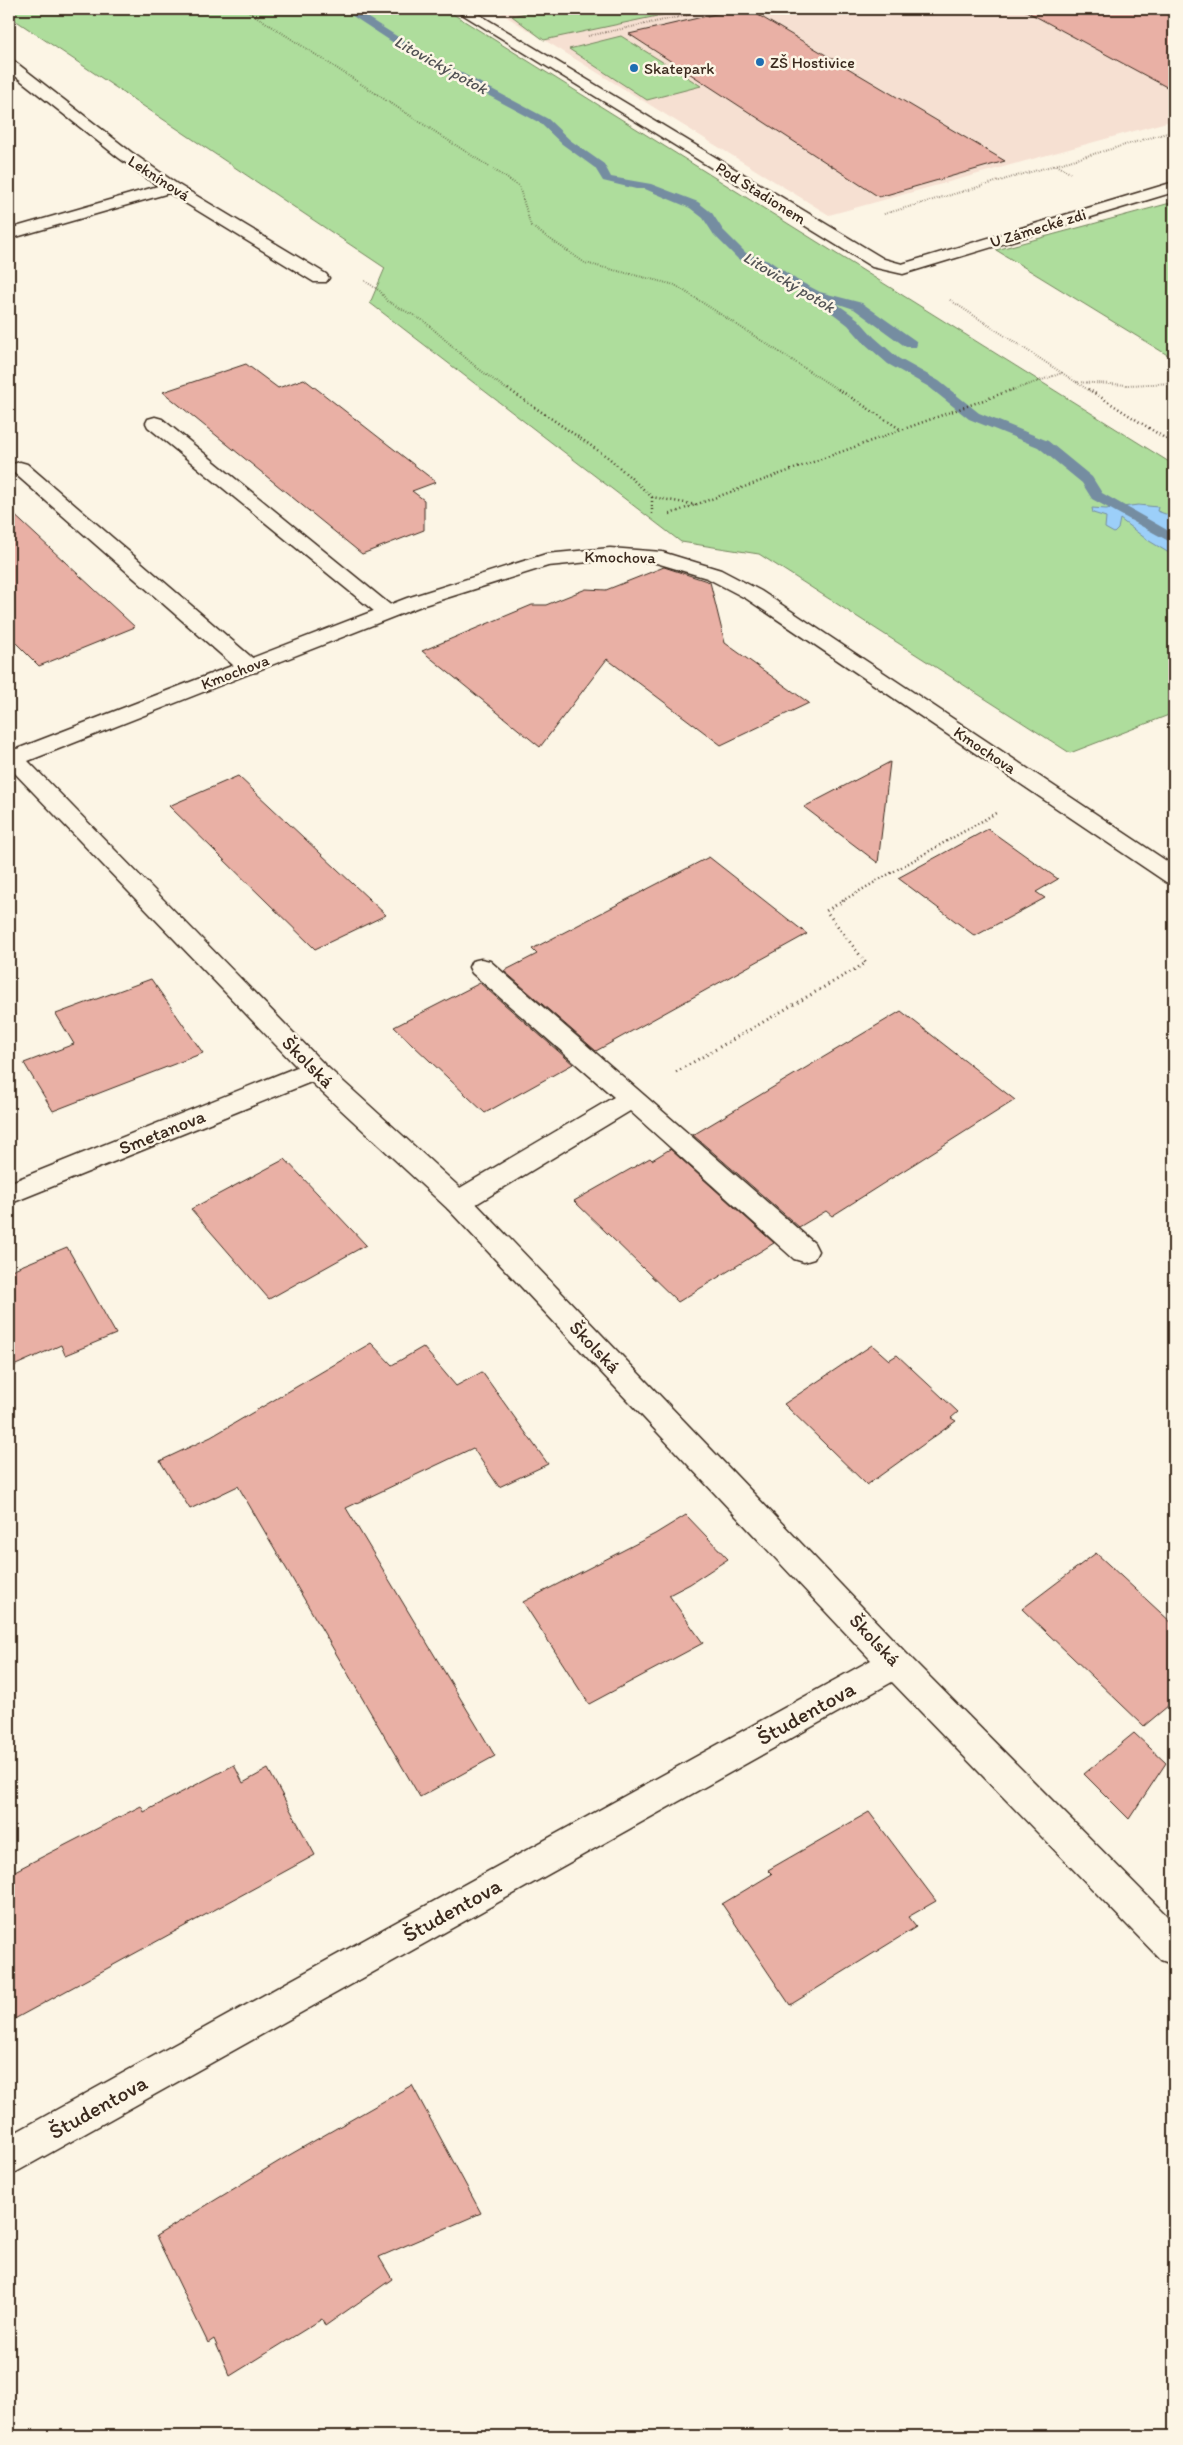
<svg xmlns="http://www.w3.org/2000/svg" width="1183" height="2445" font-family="Itim,sans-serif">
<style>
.built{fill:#f6e0d2}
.green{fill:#aedd9c;stroke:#74845d}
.water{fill:#9ccff9;stroke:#758da1}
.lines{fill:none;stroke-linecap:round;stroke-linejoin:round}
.stream{fill:#758da1;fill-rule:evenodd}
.building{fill:#e9b0a5;stroke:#3b2a1e}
.service-casing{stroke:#3b2a1e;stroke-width:3}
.minor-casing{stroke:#3b2a1e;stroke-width:3}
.path-far2{stroke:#3b2a1e;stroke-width:2;stroke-dasharray:0.5 2;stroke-linecap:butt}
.path-far1{stroke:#3b2a1e;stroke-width:2.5;stroke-dasharray:1 3;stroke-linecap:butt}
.path{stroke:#3b2a1e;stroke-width:3;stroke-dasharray:1 4;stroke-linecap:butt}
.service{fill:#fcf5e5;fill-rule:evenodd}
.minor{fill:#fcf5e5;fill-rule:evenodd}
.poi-dot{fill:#1f6fb2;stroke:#fcf5e5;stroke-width:2}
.labels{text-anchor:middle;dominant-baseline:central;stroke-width:5;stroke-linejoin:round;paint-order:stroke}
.far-poi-label{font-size:16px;fill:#3b2a1e;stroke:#fcf5e5;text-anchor:start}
.far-water-label{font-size:16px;font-style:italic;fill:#535355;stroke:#fcf5e5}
.far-street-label{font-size:16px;fill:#3b2a1e;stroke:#fcf5e5}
.street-label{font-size:19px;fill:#3b2a1e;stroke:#fcf5e5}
.near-street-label{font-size:22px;fill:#3b2a1e;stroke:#fcf5e5}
</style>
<rect width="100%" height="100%" fill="#fcf5e5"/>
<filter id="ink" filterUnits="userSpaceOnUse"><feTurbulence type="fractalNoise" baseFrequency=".02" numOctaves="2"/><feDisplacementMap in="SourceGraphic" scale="10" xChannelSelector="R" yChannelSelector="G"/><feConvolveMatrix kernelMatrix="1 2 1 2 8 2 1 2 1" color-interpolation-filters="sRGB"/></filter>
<g filter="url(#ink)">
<polygon class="built" points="494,9 1174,9 1174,120 829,215"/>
<g class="green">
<polygon points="9,9 445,9 1174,465 1174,713 1070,753 759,554 681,542 370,303 385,268 9,16"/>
<polygon points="546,9 690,9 544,40 512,16"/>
<polygon points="621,36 701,86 647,100 569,49"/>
<polygon points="1174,202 1174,359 996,250"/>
</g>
<polygon class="water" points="1138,505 1158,507 1157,511 1174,517 1174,556 1146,539 1120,519 1118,529 1114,533 1105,528 1106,517 1093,513 1092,508 1106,509"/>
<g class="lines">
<polygon class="stream" points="342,9 354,9 417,49 548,119 570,140 604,164 611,177 651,184 698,202 712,213 723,230 746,253 771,262 797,280 820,292 862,303 916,341 917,344 916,347 906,347 854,309 836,303 858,319 874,337 898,358 939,381 979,413 1048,441 1092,477 1102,493 1174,534 1174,544 1092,499 1082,483 1038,447 969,419 929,387 888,364 864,343 848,325 810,296 789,286 763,268 738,259 714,235 703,218 690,208 645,189 636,189 603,181 595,168 562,144 540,123 409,53"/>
</g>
<g class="building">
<polygon points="737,9 748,9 1005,161 879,197 629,34"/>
<polygon points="1022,9 1174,9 1174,91"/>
<polygon points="246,364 278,388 304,379 436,482 412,491 424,500 424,530 362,554 163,392"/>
<polygon points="9,510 135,627 39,666 9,636"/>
<polygon points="664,567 710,582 725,643 809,703 721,745 607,659 540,747 422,651 532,605 546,605 586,589 606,590"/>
<polygon points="890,762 878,863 804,807"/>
<polygon points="238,776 386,915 315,949 169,806"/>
<polygon points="988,829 1058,879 1036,892 1045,898 975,936 898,878"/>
<polygon points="709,857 807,934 596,1051 504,971 537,954 532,949"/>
<polygon points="151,979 203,1053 53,1111 24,1063 74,1044 56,1014"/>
<polygon points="480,983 573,1064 485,1113 394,1027"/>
<polygon points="901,1011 1015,1100 832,1216 826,1211 799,1227 693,1135"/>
<polygon points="670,1149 774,1243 678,1302 574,1201 650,1158 652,1160"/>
<polygon points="285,1159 366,1245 269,1299 191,1209"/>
<polygon points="67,1247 116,1334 65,1355 61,1345 9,1368 9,1271"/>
<polygon points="371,1343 392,1365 423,1347 456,1386 482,1372 548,1464 499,1487 473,1448 346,1508 495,1756 420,1797 238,1486 190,1509 160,1461 211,1437"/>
<polygon points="872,1345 889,1360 897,1355 958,1412 951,1418 956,1421 867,1485 784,1404"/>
<polygon points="686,1515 728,1559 690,1584 669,1595 703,1643 589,1704 523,1602 655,1534"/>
<polygon points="1096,1553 1174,1625 1174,1701 1144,1726 1022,1609"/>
<polygon points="1134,1733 1166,1763 1129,1819 1084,1774"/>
<polygon points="234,1765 243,1783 268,1769 315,1855 9,2022 9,1874 141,1806 144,1812"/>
<polygon points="869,1812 936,1901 908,1917 916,1927 790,2005 722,1904 772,1874 768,1870"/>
<polygon points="412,2085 481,2213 379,2257 392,2279 325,2326 322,2319 230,2376 214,2339 208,2343 156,2236 286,2157"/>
</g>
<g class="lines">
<defs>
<g id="service">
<polygon points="155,417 162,419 394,608 397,612 394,616 387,618 380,616 148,427 146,423 148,419"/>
<polygon points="20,462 27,464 257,662 260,667 257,672 249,673 241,672 13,472 10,468 13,464"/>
<polygon points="481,959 490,961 814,1243 818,1251 814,1259 804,1262 794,1259 630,1111 468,1209 458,1212 448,1209 444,1202 448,1195 614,1097 472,973 469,967 472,961"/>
</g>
<g id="minor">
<polygon points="454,9 470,9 884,259 902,264 1174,182 1174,192 903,274 872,267"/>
<polygon points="9,60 14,61 131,152 177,184 326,274 329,278 326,282 314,282 169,193 9,239 9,229 158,186 119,158 9,71"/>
<polygon points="610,548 662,552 721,570 761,591 1174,866 1174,885 1166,882 747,599 707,578 653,562 610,560 548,566 421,606 28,761 324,1064 468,1195 906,1653 1174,1923 1174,1965 1161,1960 892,1682 9,2176 9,2136 871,1660 448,1209 311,1082 9,1204 9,1183 297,1067 9,767 9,747 17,749 407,598 546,554"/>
</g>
</defs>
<use href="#service" class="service-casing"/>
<use href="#minor" class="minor-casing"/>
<g class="path-far2">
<polyline points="245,9 519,186 531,226 585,263 675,285 840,391"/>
<polyline points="1162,9 1174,15"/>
<polyline points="588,36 717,9"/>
<polyline points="1057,165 1070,173"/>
<polyline points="884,214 1174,131"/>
<polyline points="365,281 380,291 387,301 424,321 476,367 509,391"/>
<polyline points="950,300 1062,373"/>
<polyline points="1076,382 1128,385 1174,383"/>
<polyline points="1010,391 1062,373 1090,391"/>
</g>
<g class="path-far1">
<polyline points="508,389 609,458 652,497 696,505"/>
<polyline points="838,389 900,429"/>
<polyline points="1088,389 1174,444"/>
<polyline points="652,497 652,514"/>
<polyline points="670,514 1014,389"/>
<polyline points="842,901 996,813"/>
</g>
<polyline class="path" points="676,1072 866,963 826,911 845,900"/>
<use href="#service" class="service"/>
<use href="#minor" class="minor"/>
</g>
</g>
<g class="poi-dot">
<circle cx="760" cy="62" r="5"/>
<circle cx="634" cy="68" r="5"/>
</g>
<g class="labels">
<g class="far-poi-label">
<text x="770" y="62">ZŠ Hostivice</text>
<text x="644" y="68">Skatepark</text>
</g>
<g class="far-water-label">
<text transform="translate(441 65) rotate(29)">Litovický potok</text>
<text transform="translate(789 282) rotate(31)">Litovický potok</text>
</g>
<g class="far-street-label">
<text transform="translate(159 178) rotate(33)">Leknínová</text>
<text transform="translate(761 193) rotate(32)">Pod Stadionem</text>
<text transform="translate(1038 228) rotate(-17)">U Zámecké zdi</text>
<text transform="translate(620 557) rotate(1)">Kmochova</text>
<text transform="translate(235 672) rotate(-21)">Kmochova</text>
<text transform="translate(985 750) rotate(34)">Kmochova</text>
</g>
<g class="street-label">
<text transform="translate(308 1062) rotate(45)">Školská</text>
<text transform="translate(162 1132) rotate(-22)">Smetanova</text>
<text transform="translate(595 1347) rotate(46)">Školská</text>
<text transform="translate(875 1640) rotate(46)">Školská</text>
</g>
<g class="near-street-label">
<text transform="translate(806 1713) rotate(-29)">Študentova</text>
<text transform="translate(452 1910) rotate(-29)">Študentova</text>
<text transform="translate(98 2107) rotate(-29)">Študentova</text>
</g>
</g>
<rect width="1183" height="2445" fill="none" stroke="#fcf5e5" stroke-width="30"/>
<rect x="15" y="15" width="1153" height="2415" fill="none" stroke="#3b2a1e" stroke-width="2" filter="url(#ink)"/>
</svg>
